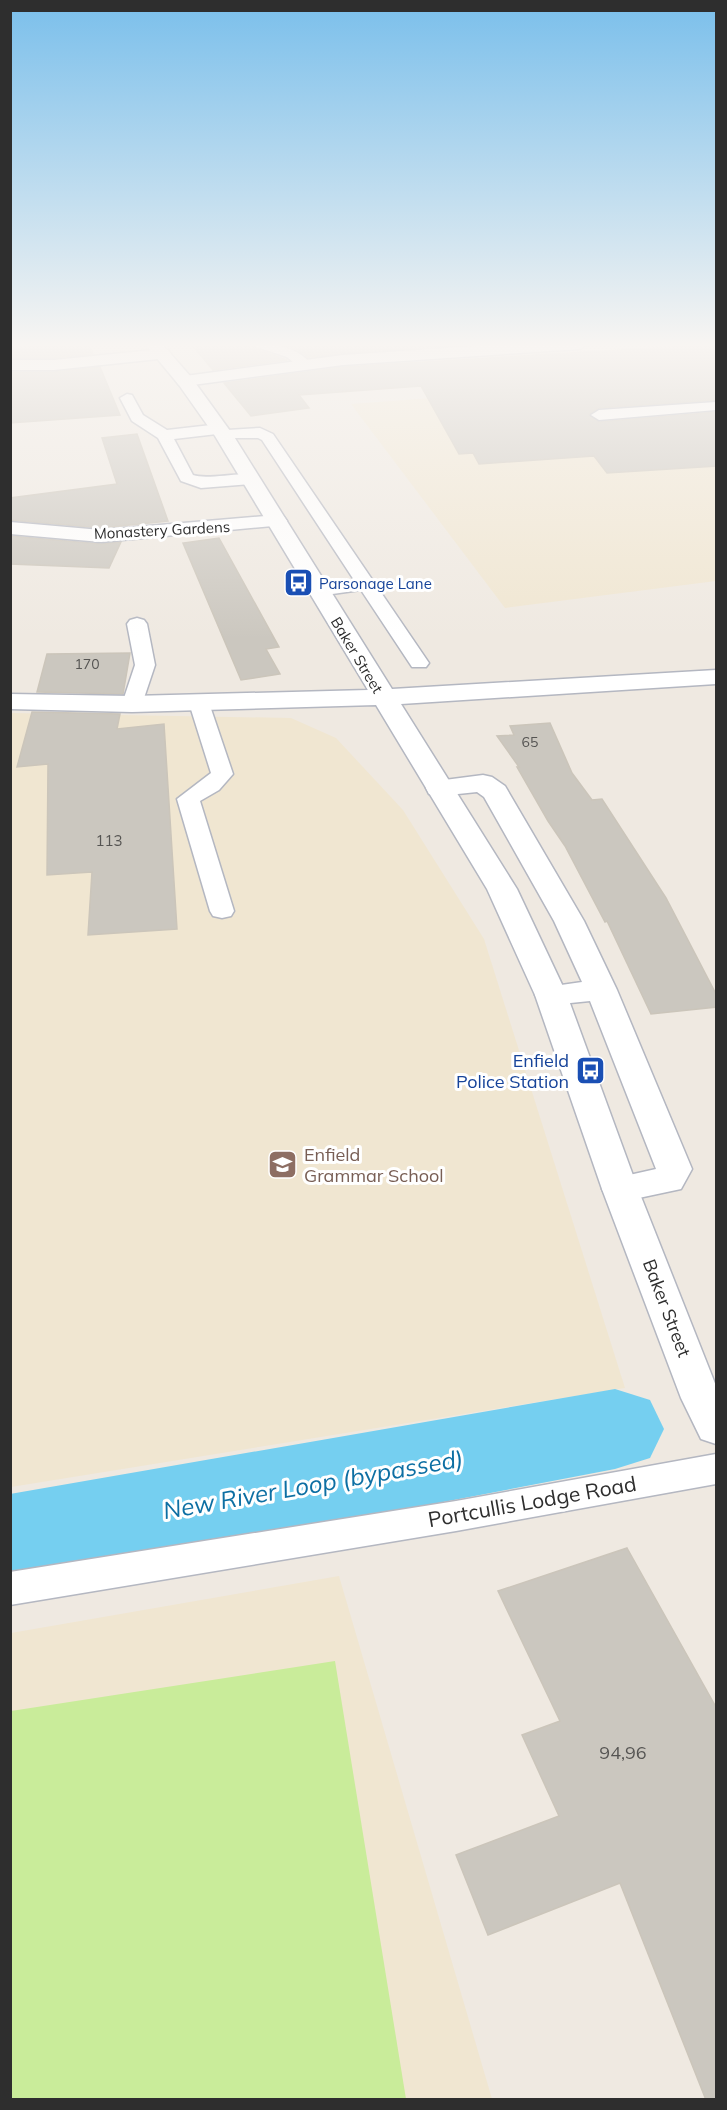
<svg xmlns="http://www.w3.org/2000/svg" width="727" height="2110" font-family="Mulish,sans-serif">
<style>
.education{fill:#f0e6d1}
.pitch{fill:#c9ec9a}
.lines{fill:none;stroke-linecap:round;stroke-linejoin:round}
.river{fill:#75cff0;fill-rule:evenodd}
.building{fill:#cbc7bf;stroke:#cbc5ba;stroke-width:1.5}
.lane-casing{stroke:#b4b7c1;stroke-width:3}
.street-casing{stroke:#b4b7c1;stroke-width:3}
.secondary-casing{stroke:#b4b7c1;stroke-width:3}
.lane{fill:#fff;fill-rule:evenodd}
.street{fill:#fff;fill-rule:evenodd}
.secondary{fill:#fff;fill-rule:evenodd}
.labels{text-anchor:middle;dominant-baseline:central;stroke-width:6;stroke-linejoin:round;paint-order:stroke}
.far-number-label{font-size:14px;fill:#555452}
.far-street-label{font-size:15px;fill:#2e2e2e;stroke:#fff}
.far-transit-label{font-size:15px;fill:#164399;stroke:#fff;text-anchor:start}
.number-label{font-size:15px;fill:#555452}
.transit-label{font-size:18px;fill:#164399;stroke:#fff;text-anchor:end}
.education-label{font-size:18px;fill:#785e54;stroke:#fff;text-anchor:start}
.street-label{font-size:18px;fill:#2e2e2e;stroke:#fff}
.near-number-label{font-size:18px;fill:#555452}
.near-street-label{font-size:21px;fill:#2e2e2e;stroke:#fff}
.near-water-label{font-size:24px;font-style:italic;fill:#0d6fa3;stroke:#fff}
</style>
<rect width="100%" height="100%" fill="#efe9e1"/>
<g class="education">
<polygon points="716,377 716,581 505,608 351,404"/>
<polygon points="11,713 291,718 336,738 403,810 484,939 625,1388 11,1487"/>
<polygon points="339,1576 492,2099 11,2100 11,1633"/>
</g>
<polygon class="pitch" points="335,1661 406,2099 11,2099 11,1711"/>
<g class="lines">
<polygon class="river" points="615,1389 650,1400 664,1429 650,1458 615,1469 10,1585 10,1494"/>
</g>
<g class="building">
<polygon points="70,344 88,344 93,354 54,358 10,358 10,348"/>
<polygon points="191,344 253,344 256,349 287,360 213,370"/>
<polygon points="280,344 474,344 308,357 295,348"/>
<polygon points="717,344 717,400 599,408 589,414 599,422 717,412 717,466 607,473 594,456 479,464 473,453 459,454 421,386 299,395 309,408 251,416 224,383 343,367"/>
<polygon points="100,367 120,415 10,423 10,372 54,372"/>
<polygon points="137,434 168,521 101,528 10,520 10,498 117,484 102,438"/>
<polygon points="10,536 101,544 121,542 109,568 10,564"/>
<polygon points="219,538 279,647 266,649 280,674 241,680 183,543"/>
<polygon points="130,653 123,694 37,692 47,654"/>
<polygon points="32,712 120,714 117,729 164,724 177,929 88,935 92,872 47,875 48,764 17,767"/>
<polygon points="550,723 572,773 592,800 602,799 666,898 717,996 717,1007 651,1014 607,921 605,922 565,846 548,821 517,767 519,767 497,736 514,735 510,726"/>
<polygon points="627,1548 717,1709 717,2100 706,2100 620,1883 488,1935 456,1855 559,1816 522,1735 560,1721 498,1591"/>
</g>
<g class="lines">
<defs>
<g id="lane">
<path d="M 255,344 C 277,344 298,347 312,365 L 305,369 L 300,368 L 287,357 L 257,347 Z"/>
<path d="M 127,394 L 132,395 L 143,415 L 167,430 L 220,424 L 225,426 L 227,430 L 260,428 L 273,434 L 429,663 L 426,667 L 412,667 L 361,590 L 318,596 L 312,594 L 309,590 L 312,586 L 354,580 L 262,440 L 258,438 L 219,438 L 217,434 L 174,439 L 193,475 C 210,481 250,468 259,479 L 251,484 L 201,488 L 181,481 L 158,438 L 132,421 L 120,398 Z"/>
<polygon points="716,402 716,410 599,420 591,415 599,410"/>
<polygon points="137,618 144,620 147,624 155,665 142,704 139,708 132,710 125,708 122,704 135,665 127,624 130,620"/>
<polygon points="199,697 206,699 209,703 233,774 219,790 200,801 234,911 231,916 222,918 213,916 210,911 177,799 211,773 189,703 192,699"/>
<polygon points="716,1454 716,1484 456,1531 10,1605 10,1572 456,1501"/>
</g>
<g id="street">
<polygon points="506,344 588,344 580,349 343,365 185,386 179,385 176,381 179,377 185,376 343,355"/>
<polygon points="162,349 168,350 171,354 168,358 54,370 10,370 10,360 54,360"/>
<polygon points="277,515 284,517 287,521 284,525 101,542 10,534 10,522 101,530"/>
<polygon points="483,775 492,777 505,786 584,921 617,990 692,1169 681,1189 620,1202 607,1198 602,1189 607,1180 656,1169 590,1001 551,1005 540,1002 535,995 540,988 582,982 554,921 484,797 477,792 439,796 429,794 426,788 429,782"/>
</g>
<polygon id="secondary" points="145,344 162,344 191,377 233,435 392,689 716,670 716,684 401,704 517,889 567,995 638,1189 716,1386 716,1444 701,1439 681,1398 602,1189 535,995 487,889 376,705 132,712 10,709 10,694 132,696 368,690 215,436 179,385"/>
</defs>
<use href="#lane" class="lane-casing"/>
<use href="#street" class="street-casing"/>
<use href="#secondary" class="secondary-casing"/>
<use href="#lane" class="lane"/>
<use href="#street" class="street"/>
<use href="#secondary" class="secondary"/>
</g>
<linearGradient id="sky" x2="0" y2="1"><stop stop-color="#7abfeb"/><stop offset="0.54" stop-color="#f8f5f2"/><stop offset="1" stop-color="#f8f5f2" stop-opacity="0"/></linearGradient>
<rect width="727" height="639" fill="url(#sky)"/>
<defs>
<symbol id="bus-square" viewBox="-11 -11 22 22"><rect x="-9" y="-9" width="18" height="18" rx="4" fill="#1a4fb4" stroke="#fff"/><path d="M-5-6H5V4H4V6H2V4H-2V6H-4V4H-5ZM-3.5-4V0h7V-4ZM-3.5 1.2v1.5H-2V1.2ZM2 1.2v1.5H3.5V1.2Z" fill="#fff"/></symbol>
<symbol id="school-square" viewBox="-11 -11 22 22"><rect x="-9" y="-9" width="18" height="18" rx="4" fill="#8d6e63" stroke="#fff"/><path d="M0-5L7-2L0 1L-7-2ZM-4 1L0 2.5L4 1V4Q0 6-4 4Z" fill="#fff"/></symbol>
</defs>
<g fill-rule="evenodd">
<use href="#bus-square" x="282" y="566" width="33" height="33"/>
<use href="#bus-square" x="574" y="1054" width="33" height="33"/>
<use href="#school-square" x="266" y="1148" width="33" height="33"/>
</g>
<g class="labels">
<g class="far-number-label">
<text x="87" y="664">170</text>
<text x="530" y="742">65</text>
</g>
<g class="far-street-label">
<text transform="translate(162 530) rotate(-3)">Monastery Gardens</text>
<text transform="translate(357 655) rotate(59)">Baker Street</text>
</g>
<g class="far-transit-label">
<text x="319" y="583">Parsonage Lane</text>
</g>
<g class="number-label">
<text x="109" y="840">113</text>
</g>
<g class="transit-label">
<text x="569" y="1060">Enfield<tspan x="569" dy="21">Police Station</tspan></text>
</g>
<g class="education-label">
<text x="304" y="1154">Enfield<tspan x="304" dy="21">Grammar School</tspan></text>
</g>
<g class="street-label">
<text transform="translate(667 1308) rotate(69)">Baker Street</text>
</g>
<g class="near-number-label">
<text x="623" y="1752">94,96</text>
</g>
<g class="near-street-label">
<text transform="translate(532 1501) rotate(-10)">Portcullis Lodge Road</text>
</g>
<g class="near-water-label">
<text transform="translate(313 1484) rotate(-10)">New River Loop (bypassed)</text>
</g>
</g>
<rect width="727" height="2110" fill="none" stroke="#2e2e2e" stroke-width="24"/>
</svg>
